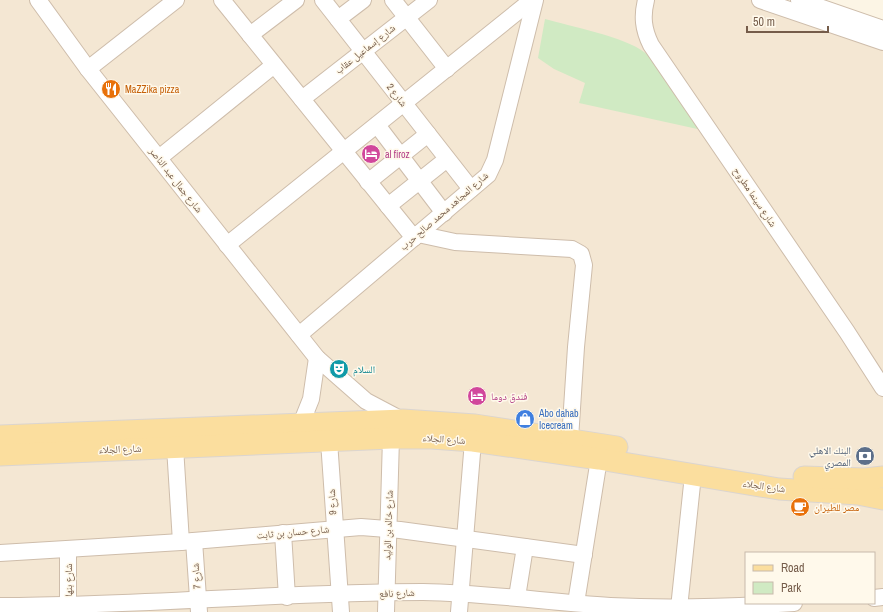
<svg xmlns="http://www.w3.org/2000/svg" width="883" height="612" font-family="'Archivo Narrow','Noto Naskh Arabic',sans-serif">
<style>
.residential{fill:#f4e7d3;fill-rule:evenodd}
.green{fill:#d0eac3}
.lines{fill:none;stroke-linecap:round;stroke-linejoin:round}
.minor-casing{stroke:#cebdab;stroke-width:18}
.major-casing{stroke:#dbd5d0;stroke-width:23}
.minor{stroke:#fff;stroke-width:16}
.major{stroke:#fbde9e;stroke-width:21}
.labels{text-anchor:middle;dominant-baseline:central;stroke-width:3;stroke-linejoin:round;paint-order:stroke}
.street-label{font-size:10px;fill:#755c4a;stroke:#fff9eb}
.food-label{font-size:10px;fill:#c56008;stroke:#fff9eb;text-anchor:start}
.hotel-label{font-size:10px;fill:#b23c85;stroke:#fff9eb;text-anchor:start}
.culture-label{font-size:10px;fill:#0d838f;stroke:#fff9eb;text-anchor:start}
.shop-label{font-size:10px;fill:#366cbe;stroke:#fff9eb;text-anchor:start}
.service-label{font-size:10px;fill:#4e5e75;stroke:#fff9eb;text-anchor:end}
</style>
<rect width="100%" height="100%" fill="#fcf5e5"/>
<path class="residential" d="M 0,0 L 753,0 L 883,47 L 883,612 L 0,612 ZM 746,553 L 874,553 L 874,603 L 746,603 Z"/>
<path class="green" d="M 545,19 C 569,26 625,37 644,52 C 663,67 687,109 702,130 L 579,103 L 585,83 L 554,69 L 538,58 Z"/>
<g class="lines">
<defs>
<g id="minor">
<polyline points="38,0 88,69 317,358 366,401 402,420"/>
<polyline points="222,0 414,238"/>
<polyline points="323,0 471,189"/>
<polyline points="393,0 447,69"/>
<path d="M 646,0 C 642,16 643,29 651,45 L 847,332 L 883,388"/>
<polyline points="760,0 883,42"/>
<polyline points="799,0 883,29"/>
<polyline points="338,19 363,0"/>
<polyline points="250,35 296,0"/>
<polyline points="88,69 176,0"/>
<polyline points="302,99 429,0"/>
<polyline points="377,125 444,213"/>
<polyline points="159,158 274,65"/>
<polyline points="368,182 428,134"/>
<polyline points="388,206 447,159"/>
<polyline points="418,234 455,242 572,249 581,254 584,265 576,347 570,439"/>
<polyline points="227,245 532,0"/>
<polyline points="299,335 488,175 495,160 535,0"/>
<polyline points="297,434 311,399 317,358"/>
<polyline points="329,441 341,612"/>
<polyline points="175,447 181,542"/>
<polyline points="283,533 287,597"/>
<polyline points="194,541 199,612"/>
<polyline points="0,553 181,542 361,527 400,530 584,555"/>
<polyline points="517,597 525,547"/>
<polyline points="874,598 883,597"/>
<polyline points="576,603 599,459"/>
<path d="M 0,606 C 141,606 282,592 423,592 C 486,593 548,602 610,606 C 672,609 733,607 794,603"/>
<polyline points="679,608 693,475"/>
<polyline points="68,612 68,549"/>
<polyline points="386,612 391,438"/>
<polyline points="459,612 473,441"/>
</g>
<g id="major">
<polyline points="0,436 403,420 475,425 617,447"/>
<polyline points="0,455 391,438 432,438 473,441 599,459 779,489 858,494 883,499"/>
<polyline points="804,477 865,479 883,477"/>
</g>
</defs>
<use href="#minor" class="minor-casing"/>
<use href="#major" class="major-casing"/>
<use href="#minor" class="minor"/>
<use href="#major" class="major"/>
</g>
<defs>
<symbol id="restaurant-disc" viewBox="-11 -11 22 22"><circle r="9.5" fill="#e8710a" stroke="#fff9eb"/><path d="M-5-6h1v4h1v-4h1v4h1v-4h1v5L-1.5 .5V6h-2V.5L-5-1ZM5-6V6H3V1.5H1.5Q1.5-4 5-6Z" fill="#fff"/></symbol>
<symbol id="hotel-disc" viewBox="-11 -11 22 22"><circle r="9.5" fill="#d1479c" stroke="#fff9eb"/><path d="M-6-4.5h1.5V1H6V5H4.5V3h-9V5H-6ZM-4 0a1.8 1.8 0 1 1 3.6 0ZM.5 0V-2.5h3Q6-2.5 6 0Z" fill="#fff"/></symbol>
<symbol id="theatre-disc" viewBox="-11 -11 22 22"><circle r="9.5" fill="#0f9aa8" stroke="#fff9eb"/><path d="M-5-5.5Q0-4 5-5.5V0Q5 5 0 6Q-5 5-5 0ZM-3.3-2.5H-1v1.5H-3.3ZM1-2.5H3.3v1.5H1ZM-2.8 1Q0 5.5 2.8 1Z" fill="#fff"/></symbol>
<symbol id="shop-disc" viewBox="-11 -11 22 22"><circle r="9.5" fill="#3f7fe0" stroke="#fff9eb"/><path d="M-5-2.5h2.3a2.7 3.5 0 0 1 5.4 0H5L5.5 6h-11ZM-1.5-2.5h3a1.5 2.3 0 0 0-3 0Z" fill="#fff"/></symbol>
<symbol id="bank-disc" viewBox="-11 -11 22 22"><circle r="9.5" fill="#5c6f8a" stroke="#fff9eb"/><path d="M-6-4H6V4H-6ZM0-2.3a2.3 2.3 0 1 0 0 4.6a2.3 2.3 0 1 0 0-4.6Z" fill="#fff"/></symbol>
<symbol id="cafe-disc" viewBox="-11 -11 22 22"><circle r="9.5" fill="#e8710a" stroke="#fff9eb"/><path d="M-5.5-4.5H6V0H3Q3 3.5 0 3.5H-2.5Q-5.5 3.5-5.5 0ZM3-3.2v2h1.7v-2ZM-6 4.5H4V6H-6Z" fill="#fff"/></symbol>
</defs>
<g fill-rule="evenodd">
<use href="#restaurant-disc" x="100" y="78" width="22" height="22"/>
<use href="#hotel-disc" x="360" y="143" width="22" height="22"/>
<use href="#theatre-disc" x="328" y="358" width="22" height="22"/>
<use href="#hotel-disc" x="466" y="385" width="22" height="22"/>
<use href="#shop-disc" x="514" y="408" width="22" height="22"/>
<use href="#bank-disc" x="854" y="445" width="22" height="22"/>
<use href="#cafe-disc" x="789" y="496" width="22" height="22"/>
</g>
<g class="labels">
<g class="street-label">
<text transform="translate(365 49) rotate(-38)">شارع إسماعيل عقاب</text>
<text transform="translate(397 95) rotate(52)">شارع 2</text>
<text transform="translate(176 180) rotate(52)">شارع جمال عبد الناصر</text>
<text transform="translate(755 197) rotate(56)">شارع سينما مطروح</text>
<text transform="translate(444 211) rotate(-41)">شارع المجاهد محمد صالح حرب</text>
<text transform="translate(444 439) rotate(4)">شارع الجلاء</text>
<text transform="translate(120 449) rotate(-2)">شارع الجلاء</text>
<text transform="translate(764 486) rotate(8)">شارع الجلاء</text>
<text transform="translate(332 502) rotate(-93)">شارع 9</text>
<text transform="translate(388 525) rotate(-88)">شارع خالد بن الوليد</text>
<text transform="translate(293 532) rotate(-5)">شارع حسان بن ثابت</text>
<text transform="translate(196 576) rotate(-94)">شارع 7</text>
<text transform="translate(68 580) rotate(-90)">شارع بنها</text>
<text transform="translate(397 593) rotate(-2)">شارع نافع</text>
</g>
<g class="food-label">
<text x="125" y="89">MaZZika pizza</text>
<text x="814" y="507">مصر للطيران</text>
</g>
<g class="hotel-label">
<text x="385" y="154">al firoz</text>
<text x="491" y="396">فندق دوما</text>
</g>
<g class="culture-label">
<text x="353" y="369">السلام</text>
</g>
<g class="shop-label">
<text x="539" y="413">Abo dahab<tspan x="539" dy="12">Icecream</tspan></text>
</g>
<g class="service-label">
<text x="851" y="450">البنك الاهلي<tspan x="851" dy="12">المصري</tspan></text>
</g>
</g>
<rect x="745" y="552" width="130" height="52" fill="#fff9eb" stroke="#c8baab"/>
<rect x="753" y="565" width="20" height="6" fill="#fbde9e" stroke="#c8baab"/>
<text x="781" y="572" font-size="12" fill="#755c4a">Road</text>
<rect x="753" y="582" width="20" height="12" fill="#d0eac3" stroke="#c8baab"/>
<text x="781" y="592" font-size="12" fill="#755c4a">Park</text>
<path d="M747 26v6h81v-6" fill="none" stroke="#755c4a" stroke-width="2"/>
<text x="753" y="26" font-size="12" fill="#755c4a" stroke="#fff9eb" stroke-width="3" paint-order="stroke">50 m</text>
</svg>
